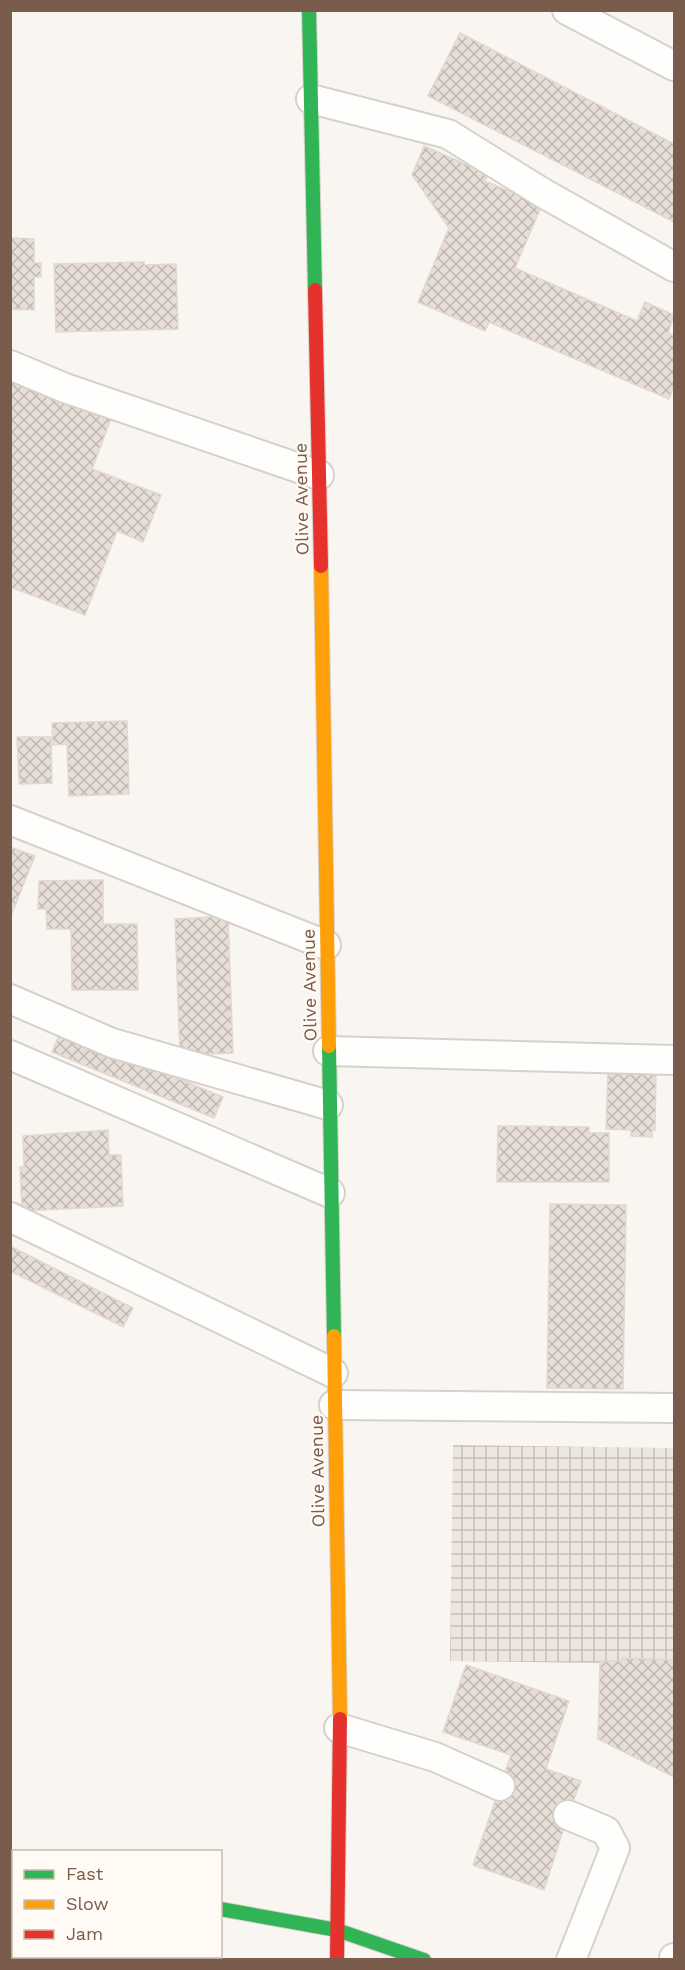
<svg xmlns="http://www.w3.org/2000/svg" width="685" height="1970" font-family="'Work Sans',sans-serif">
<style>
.industrial{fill:url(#industrial-grid)}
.building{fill:url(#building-cross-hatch);stroke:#e2d8d2;stroke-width:1.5}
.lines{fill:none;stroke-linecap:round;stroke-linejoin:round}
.lane-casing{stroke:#d7d1cb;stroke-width:32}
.fast-casing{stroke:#d9d2cb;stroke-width:16}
.slow-casing{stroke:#d9d2cb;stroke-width:16}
.jam-casing{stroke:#d9d2cb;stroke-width:16}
.lane{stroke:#fefefd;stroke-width:28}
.fast{stroke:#30b455;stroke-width:14}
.slow{stroke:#ff9f0a;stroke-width:14}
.jam{stroke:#e5322d;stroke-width:14}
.labels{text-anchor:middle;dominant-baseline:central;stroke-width:4.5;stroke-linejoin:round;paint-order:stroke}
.street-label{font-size:18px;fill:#7a5c4d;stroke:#fffaf3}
</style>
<defs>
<pattern id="industrial-grid" width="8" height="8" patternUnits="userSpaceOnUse" patternTransform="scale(1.5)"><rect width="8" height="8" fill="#ede5e0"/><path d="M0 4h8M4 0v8" fill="none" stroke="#c5bdb8"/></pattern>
<pattern id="building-cross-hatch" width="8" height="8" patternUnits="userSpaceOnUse" patternTransform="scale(1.5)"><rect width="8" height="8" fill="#e6ded7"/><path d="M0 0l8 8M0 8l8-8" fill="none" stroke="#bfb7b1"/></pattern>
</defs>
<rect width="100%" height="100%" fill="#f9f5f0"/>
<polygon class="industrial" points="453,1445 674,1448 674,1664 450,1661"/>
<g class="building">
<polygon points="460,33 674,144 674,222 428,96"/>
<polygon points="424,146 488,174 485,181 542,205 515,268 637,321 645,302 674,315 668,333 674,336 674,386 669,399 489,322 485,331 418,302 449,228 412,175"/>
<polygon points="10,238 34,239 34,263 41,263 41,277 34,277 34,310 10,309"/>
<polygon points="144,262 144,265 176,264 178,329 56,332 54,264"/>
<polygon points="10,377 112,416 92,469 161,495 143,542 117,531 85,615 10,587"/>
<polygon points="127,721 129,794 69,796 67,744 53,745 52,723"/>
<polygon points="17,737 51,737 52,783 19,784"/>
<polygon points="10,847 35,856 10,918"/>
<polygon points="103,880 103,924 137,924 138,990 72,990 71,929 47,929 46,909 38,909 39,881"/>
<polygon points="228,916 233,1053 180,1055 175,919"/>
<polygon points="61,1031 223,1097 214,1118 52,1052"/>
<polygon points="608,1069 656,1070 655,1130 652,1130 652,1137 631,1136 631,1130 606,1129"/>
<polygon points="498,1126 589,1127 589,1133 609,1133 609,1182 497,1182"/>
<polygon points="108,1130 109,1155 121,1155 123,1206 22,1211 20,1167 24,1167 23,1136"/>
<polygon points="550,1204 626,1205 623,1389 547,1388"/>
<polygon points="10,1246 133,1308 123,1327 10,1271"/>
<polygon points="622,1658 674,1660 674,1777 598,1739 600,1661 622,1661"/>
<polygon points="466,1665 569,1701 546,1769 581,1781 568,1815 544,1890 473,1865 511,1755 443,1732"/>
</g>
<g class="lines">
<defs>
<g id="lane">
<polyline points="567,10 674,66"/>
<polyline points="311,99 448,134 543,193 674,267"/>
<polyline points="10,365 65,388 319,475"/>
<polyline points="10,820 326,945"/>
<polyline points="10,999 112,1043 328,1105"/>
<polyline points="328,1051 674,1060"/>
<polyline points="10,1055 330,1193"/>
<polyline points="10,1217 333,1373"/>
<polyline points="334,1405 674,1408"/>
<polyline points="339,1728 435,1757 500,1786"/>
<polyline points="568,1815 606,1831 615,1848 571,1960"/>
<polyline points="674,1960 674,1958"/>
</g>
<g id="fast">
<polyline points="309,10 315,290"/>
<polyline points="329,1046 334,1336"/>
<polyline points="220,1909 337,1930 424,1960"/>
</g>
<g id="slow">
<polyline points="321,566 329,1046"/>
<polyline points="334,1336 340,1719"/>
<polyline points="10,1885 14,1886"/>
</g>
<g id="jam">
<polyline points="315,290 321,566"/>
<polyline points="337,1960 340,1719"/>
</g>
</defs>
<use href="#lane" class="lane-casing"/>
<use href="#fast" class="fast-casing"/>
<use href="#slow" class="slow-casing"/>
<use href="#jam" class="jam-casing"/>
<use href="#lane" class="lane"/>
<use href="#fast" class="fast"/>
<use href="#slow" class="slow"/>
<use href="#jam" class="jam"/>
</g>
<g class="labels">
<g class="street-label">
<text transform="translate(301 499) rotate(-91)">Olive Avenue</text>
<text transform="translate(309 985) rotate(-91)">Olive Avenue</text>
<text transform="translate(317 1471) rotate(-91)">Olive Avenue</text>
</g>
</g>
<rect width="685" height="1970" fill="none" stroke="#7a5c4d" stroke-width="24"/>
<rect x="12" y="1850" width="210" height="108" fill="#fffaf3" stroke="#cabbb1" stroke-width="1.5"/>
<rect x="24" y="1870" width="30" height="9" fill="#30b455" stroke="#cabbb1" stroke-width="1.5"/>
<text x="66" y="1880" font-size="18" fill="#7a5c4d">Fast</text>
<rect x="24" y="1900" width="30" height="9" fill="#ff9f0a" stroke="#cabbb1" stroke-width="1.5"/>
<text x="66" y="1910" font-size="18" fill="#7a5c4d">Slow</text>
<rect x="24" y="1930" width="30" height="9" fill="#e5322d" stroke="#cabbb1" stroke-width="1.5"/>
<text x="66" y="1940" font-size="18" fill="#7a5c4d">Jam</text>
</svg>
